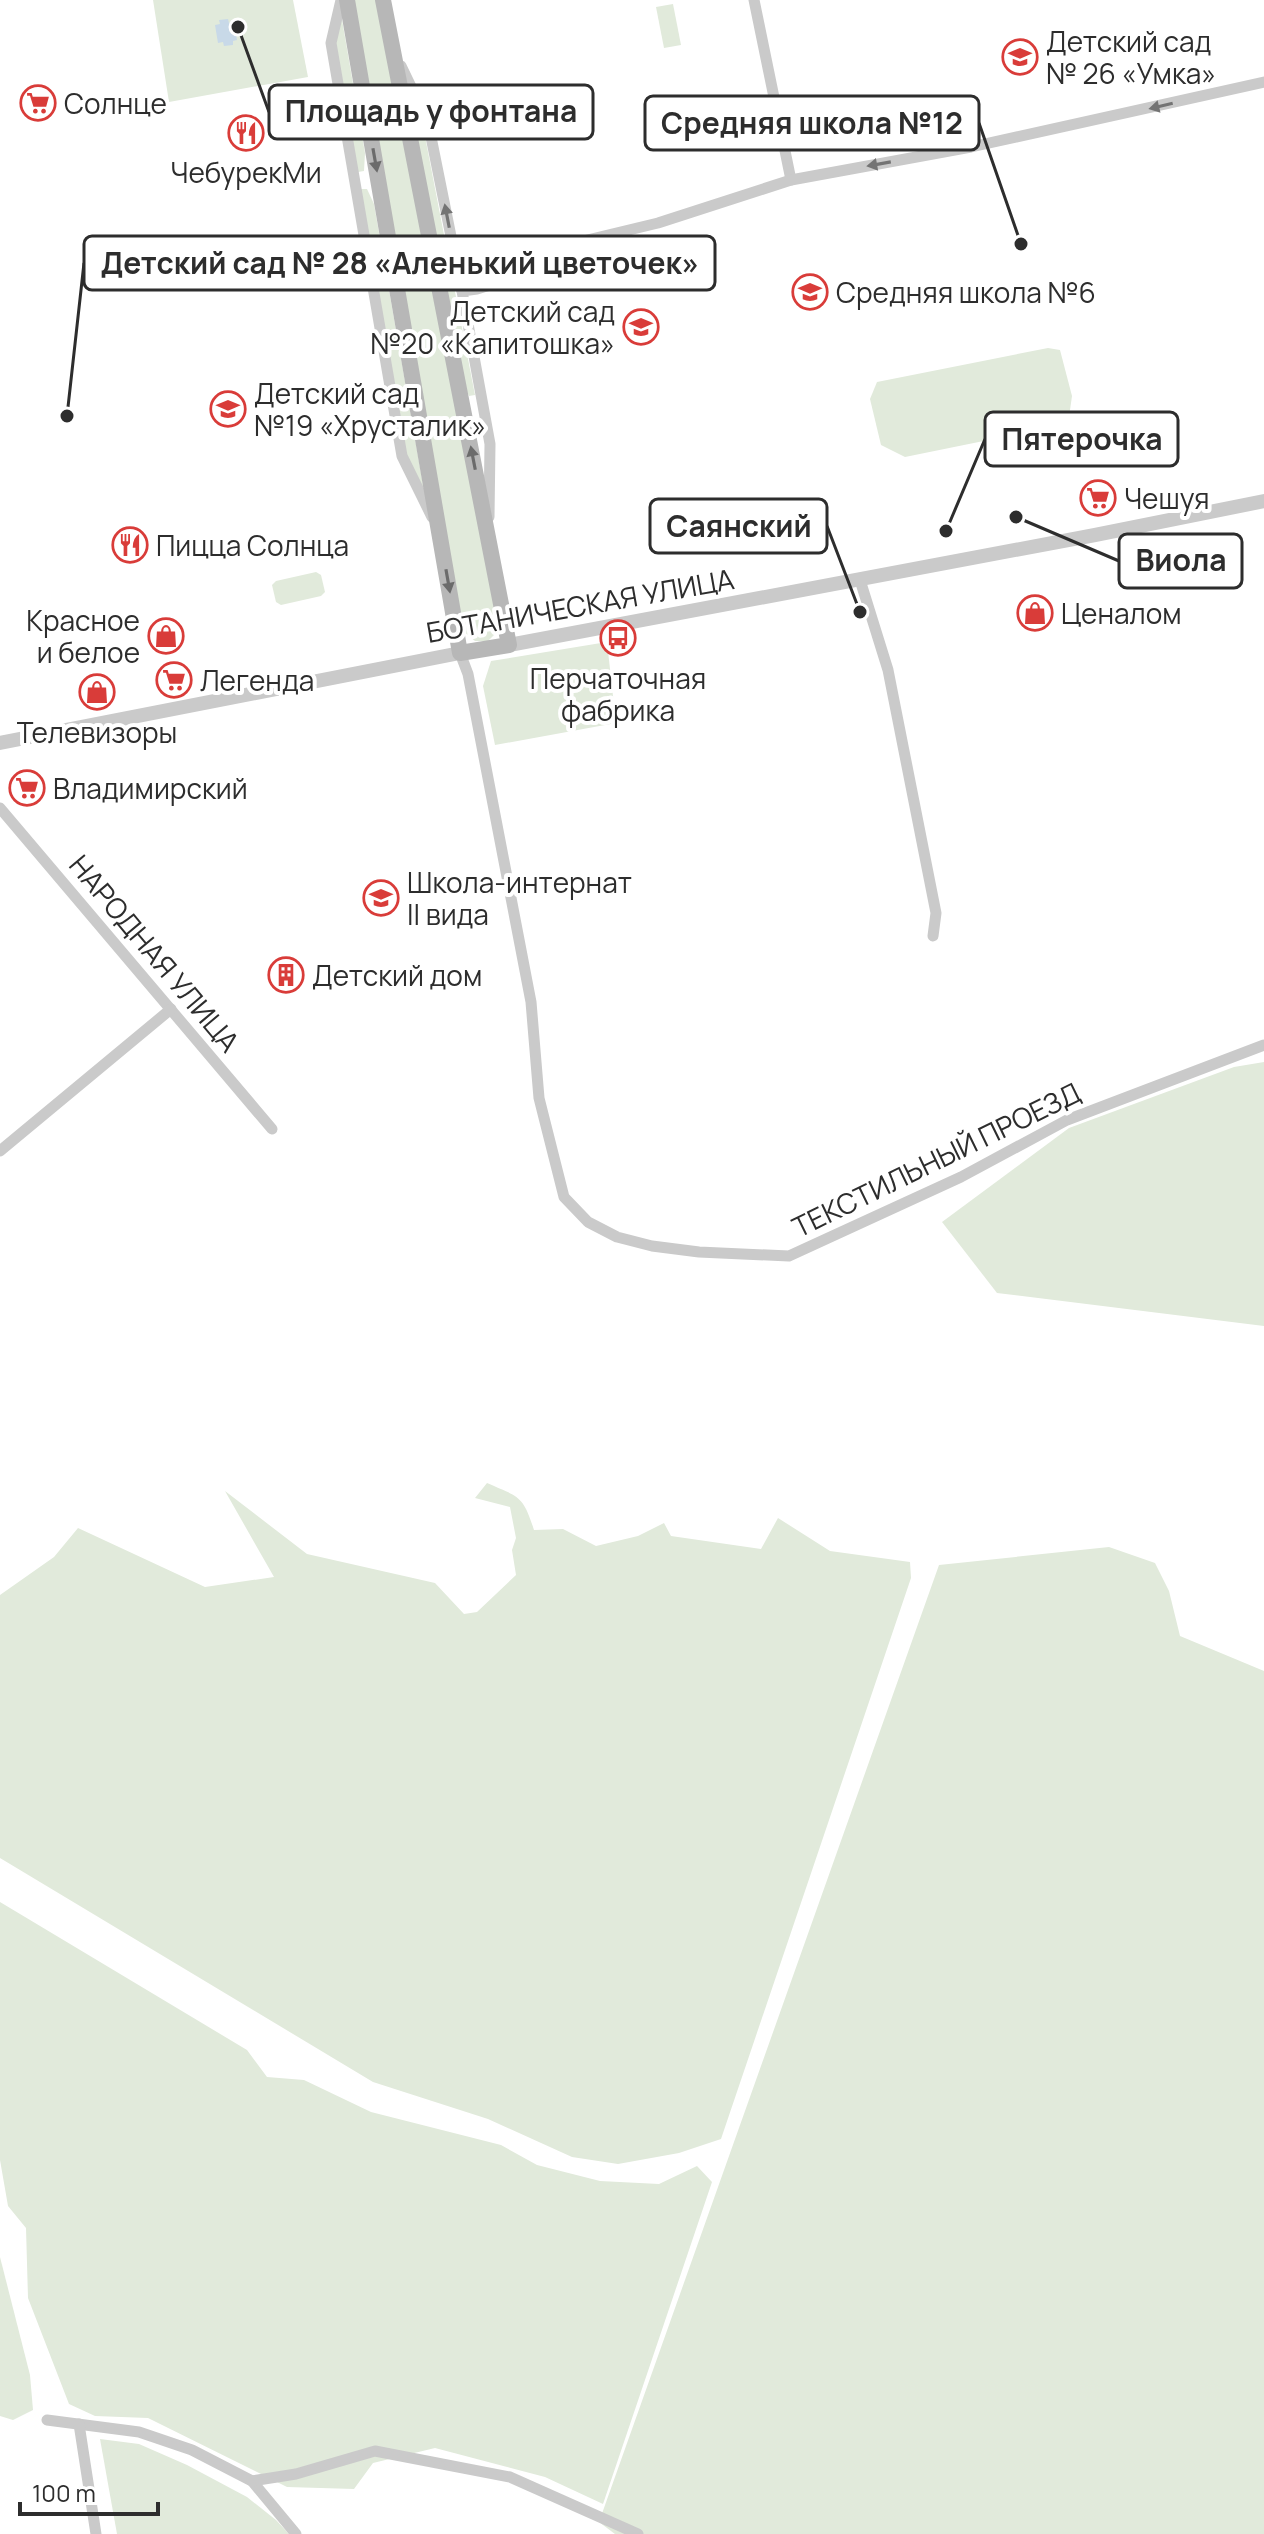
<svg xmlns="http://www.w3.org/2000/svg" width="1264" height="2534" font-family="Manrope,sans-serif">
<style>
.green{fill:#e1eadb}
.water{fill:#c8d9e8}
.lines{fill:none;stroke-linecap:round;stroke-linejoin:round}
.minor{stroke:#cacaca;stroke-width:11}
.tertiary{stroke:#cacaca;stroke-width:14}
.secondary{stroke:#b7b7b7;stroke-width:16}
.oneway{fill:#747474}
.oneway2{fill:#6b6b6b}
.labels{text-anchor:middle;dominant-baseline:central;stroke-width:8;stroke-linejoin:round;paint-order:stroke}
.poi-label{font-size:28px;fill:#2d2d2d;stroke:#fff;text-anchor:start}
.street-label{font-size:28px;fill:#2d2d2d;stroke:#fff}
.leader{fill:none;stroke:#2d2d2d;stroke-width:3}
.callout-dot{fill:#2d2d2d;stroke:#fff;stroke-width:3}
.callout{fill:#fff;stroke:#2d2d2d;stroke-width:3}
.callout-label{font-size:30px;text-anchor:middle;font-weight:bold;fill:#2d2d2d}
</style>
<rect width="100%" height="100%" fill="#fff"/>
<g class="green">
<polygon points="153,0 293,0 308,77 169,102"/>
<polygon points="351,0 377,0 498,624 496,633 488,641 475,641 461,629"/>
<polygon points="673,4 681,45 664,48 656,7"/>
<polygon points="341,14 365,153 364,171 358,172 361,189 367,189 374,204 426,502 409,471 334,50"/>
<polygon points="402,80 422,121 475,395 469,396 462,381"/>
<polygon points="1048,348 1060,350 1072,396 1068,424 905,457 881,445 870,399 877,382"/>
<polygon points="316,572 321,575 325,592 321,596 281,605 276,602 272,585 276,581"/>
<polygon points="607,642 616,723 495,745 483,686 491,661"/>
<polygon points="1264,1062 1264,1326 997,1293 942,1222 1069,1128 1234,1067"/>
<path d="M 487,1483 C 519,1497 523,1495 534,1530 L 563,1529 L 596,1546 L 638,1536 L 664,1523 L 671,1536 L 761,1549 L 778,1518 L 830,1551 L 910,1562 L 911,1578 L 721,2139 L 679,2153 L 618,2164 L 572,2157 L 488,2119 L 373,2082 L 0,1858 L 0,1595 L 54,1557 L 78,1528 L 205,1587 L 274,1577 L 225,1491 L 307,1554 L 435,1583 L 464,1614 L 477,1612 L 516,1575 L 512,1550 L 516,1538 L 510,1507 L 475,1498 Z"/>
<polygon points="1109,1547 1155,1563 1169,1591 1180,1636 1264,1671 1264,2534 615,2534 599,2522 939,1565"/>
<polygon points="0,1902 247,2050 267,2077 304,2080 371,2112 501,2145 537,2165 600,2181 659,2184 697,2166 712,2182 603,2504 545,2477 435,2448 373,2463 354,2489 287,2487 148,2418 95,2416 69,2404 28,2298 26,2228 8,2206 0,2160"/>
<polygon points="0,2257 30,2375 33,2410 13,2420 0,2416"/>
<polygon points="100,2439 139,2444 187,2465 247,2497 276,2520 289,2534 117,2534"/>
</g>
<polygon class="water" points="228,19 229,23 234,22 237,40 233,41 233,45 224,46 223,42 218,43 215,25 220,24 219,20"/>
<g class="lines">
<g class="minor">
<polyline points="341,0 331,43 402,456 432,517"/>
<polyline points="754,0 791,180"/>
<polyline points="401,66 428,122 462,291 490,444 489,517"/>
<polyline points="462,291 477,289 506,280 550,249 658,223 791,180 971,147 1264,82"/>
<polyline points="860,580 888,670 936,913 933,936"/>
<polyline points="460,653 468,674 531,1002 539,1098 564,1197 588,1222 617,1237 652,1246 699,1252 789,1256 961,1177 1067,1120 1264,1045"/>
<polyline points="0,808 272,1129"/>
<polyline points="0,1151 171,1009"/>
<polyline points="47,2420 139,2432 192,2450 252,2481 296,2534"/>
<polyline points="79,2424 96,2534"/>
<polyline points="252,2481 296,2474 375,2451 510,2477 638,2534"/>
</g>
<g class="tertiary">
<polyline points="509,645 1095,535 1264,501"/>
<polyline points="0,743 460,653"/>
</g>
<polyline class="secondary" points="347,0 460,653 509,645 383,0"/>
</g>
<defs><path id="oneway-solid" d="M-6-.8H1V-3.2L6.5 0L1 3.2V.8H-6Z" transform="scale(2)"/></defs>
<g class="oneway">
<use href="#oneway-solid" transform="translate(1161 106) rotate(167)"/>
<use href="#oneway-solid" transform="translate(879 164) rotate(170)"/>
<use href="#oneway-solid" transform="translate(447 216) rotate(-101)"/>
</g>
<g class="oneway2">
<use href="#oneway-solid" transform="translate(375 160) rotate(80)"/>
<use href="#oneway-solid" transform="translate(473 458) rotate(-101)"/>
<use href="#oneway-solid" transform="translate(448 581) rotate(80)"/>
</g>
<defs>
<symbol id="school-ring" viewBox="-11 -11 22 22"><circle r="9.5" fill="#fff" stroke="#d93c39" stroke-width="1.5"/><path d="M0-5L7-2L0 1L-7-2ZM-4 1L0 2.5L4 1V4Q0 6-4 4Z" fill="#d93c39"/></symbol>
<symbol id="supermarket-ring" viewBox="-11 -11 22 22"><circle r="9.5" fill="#fff" stroke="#d93c39" stroke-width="1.5"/><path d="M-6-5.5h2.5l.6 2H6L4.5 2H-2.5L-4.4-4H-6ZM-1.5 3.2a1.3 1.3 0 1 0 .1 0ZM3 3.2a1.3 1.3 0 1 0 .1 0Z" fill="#d93c39"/></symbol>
<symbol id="restaurant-ring" viewBox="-11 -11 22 22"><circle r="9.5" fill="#fff" stroke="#d93c39" stroke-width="1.5"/><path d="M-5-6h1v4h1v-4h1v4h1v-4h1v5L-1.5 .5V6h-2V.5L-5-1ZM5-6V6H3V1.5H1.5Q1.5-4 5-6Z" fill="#d93c39"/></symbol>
<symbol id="shop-ring" viewBox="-11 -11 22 22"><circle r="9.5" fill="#fff" stroke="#d93c39" stroke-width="1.5"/><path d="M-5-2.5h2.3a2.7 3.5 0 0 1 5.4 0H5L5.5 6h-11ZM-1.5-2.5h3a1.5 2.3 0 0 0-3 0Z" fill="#d93c39"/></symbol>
<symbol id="bus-ring" viewBox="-11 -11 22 22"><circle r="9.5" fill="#fff" stroke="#d93c39" stroke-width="1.5"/><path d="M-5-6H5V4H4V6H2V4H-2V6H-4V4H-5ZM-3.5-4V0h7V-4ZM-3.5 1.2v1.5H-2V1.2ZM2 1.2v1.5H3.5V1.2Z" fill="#d93c39"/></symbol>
<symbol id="building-ring" viewBox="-11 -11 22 22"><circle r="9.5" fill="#fff" stroke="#d93c39" stroke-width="1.5"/><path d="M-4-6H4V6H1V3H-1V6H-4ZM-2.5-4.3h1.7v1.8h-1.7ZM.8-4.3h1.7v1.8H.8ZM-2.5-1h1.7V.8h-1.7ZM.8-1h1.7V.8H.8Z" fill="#d93c39"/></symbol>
</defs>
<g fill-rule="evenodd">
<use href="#school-ring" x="1000" y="37" width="40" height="40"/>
<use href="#supermarket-ring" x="18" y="83" width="40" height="40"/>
<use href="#restaurant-ring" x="226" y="113" width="40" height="40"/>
<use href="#school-ring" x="790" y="272" width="40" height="40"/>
<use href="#school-ring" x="621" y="307" width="40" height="40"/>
<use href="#school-ring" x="208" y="389" width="40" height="40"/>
<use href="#supermarket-ring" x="1078" y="478" width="40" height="40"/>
<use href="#restaurant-ring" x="110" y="525" width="40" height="40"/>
<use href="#shop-ring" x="1015" y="593" width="40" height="40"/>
<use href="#shop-ring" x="146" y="616" width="40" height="40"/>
<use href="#bus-ring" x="598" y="618" width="40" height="40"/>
<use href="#supermarket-ring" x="154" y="660" width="40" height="40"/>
<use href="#shop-ring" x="77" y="672" width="40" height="40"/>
<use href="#supermarket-ring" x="7" y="768" width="40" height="40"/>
<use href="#school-ring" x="361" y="878" width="40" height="40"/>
<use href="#building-ring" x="266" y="955" width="40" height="40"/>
</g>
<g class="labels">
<g class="poi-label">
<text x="1046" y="41">Детский сад<tspan x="1046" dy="32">№ 26 «Умка»</tspan></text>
<text x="64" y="103">Солнце</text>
<text x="246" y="172" text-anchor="middle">ЧебурекМи</text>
<text x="836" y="292">Средняя школа №6</text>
<text x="615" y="311" text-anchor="end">Детский сад<tspan x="615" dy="32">№20 «Капитошка»</tspan></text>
<text x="254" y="393">Детский сад<tspan x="254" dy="32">№19 «Хрусталик»</tspan></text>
<text x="1124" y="498">Чешуя</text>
<text x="156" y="545">Пицца Солнца</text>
<text x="1061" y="613">Ценалом</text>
<text x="140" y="620" text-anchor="end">Красное<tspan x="140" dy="32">и белое</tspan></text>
<text x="618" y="678" text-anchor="middle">Перчаточная<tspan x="618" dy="32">фабрика</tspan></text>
<text x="200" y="680">Легенда</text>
<text x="97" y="732" text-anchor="middle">Телевизоры</text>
<text x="53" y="788">Владимирский</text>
<text x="407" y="882">Школа-интернат<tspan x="407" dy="32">II вида</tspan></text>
<text x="312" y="975">Детский дом</text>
</g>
<g class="street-label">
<text transform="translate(580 605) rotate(-10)">БОТАНИЧЕСКАЯ УЛИЦА</text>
<text transform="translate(155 953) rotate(50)">НАРОДНАЯ УЛИЦА</text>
<text transform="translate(936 1159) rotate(-26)">ТЕКСТИЛЬНЫЙ ПРОЕЗД</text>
</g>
</g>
<path class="leader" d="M238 27L269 112M1021 244L979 123M67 416L84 263M946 531L985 439M860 612L827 526M1016 517L1119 561"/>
<g class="callout-dot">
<circle cx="238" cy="27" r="8"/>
<circle cx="1021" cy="244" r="8"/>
<circle cx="67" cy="416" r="8"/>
<circle cx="946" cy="531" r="8"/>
<circle cx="860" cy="612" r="8"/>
<circle cx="1016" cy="517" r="8"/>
</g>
<g class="callout">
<rect x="269" y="85" width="324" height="54" rx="8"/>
<rect x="645" y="96" width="334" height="54" rx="8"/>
<rect x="84" y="236" width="631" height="54" rx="8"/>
<rect x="985" y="412" width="193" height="54" rx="8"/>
<rect x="650" y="499" width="177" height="54" rx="8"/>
<rect x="1119" y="534" width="123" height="54" rx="8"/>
</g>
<g class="callout-label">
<text x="431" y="122">Площадь у фонтана</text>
<text x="812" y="134">Средняя школа №12</text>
<text x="400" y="274">Детский сад № 28 «Аленький цветочек»</text>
<text x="1082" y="450">Пятерочка</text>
<text x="739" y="537">Саянский</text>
<text x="1181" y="571">Виола</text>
</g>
<path d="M20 2502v12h138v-12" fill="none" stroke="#2d2d2d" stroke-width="4"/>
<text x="32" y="2502" font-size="24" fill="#2d2d2d" stroke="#ffffff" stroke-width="6" paint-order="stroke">100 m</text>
</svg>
